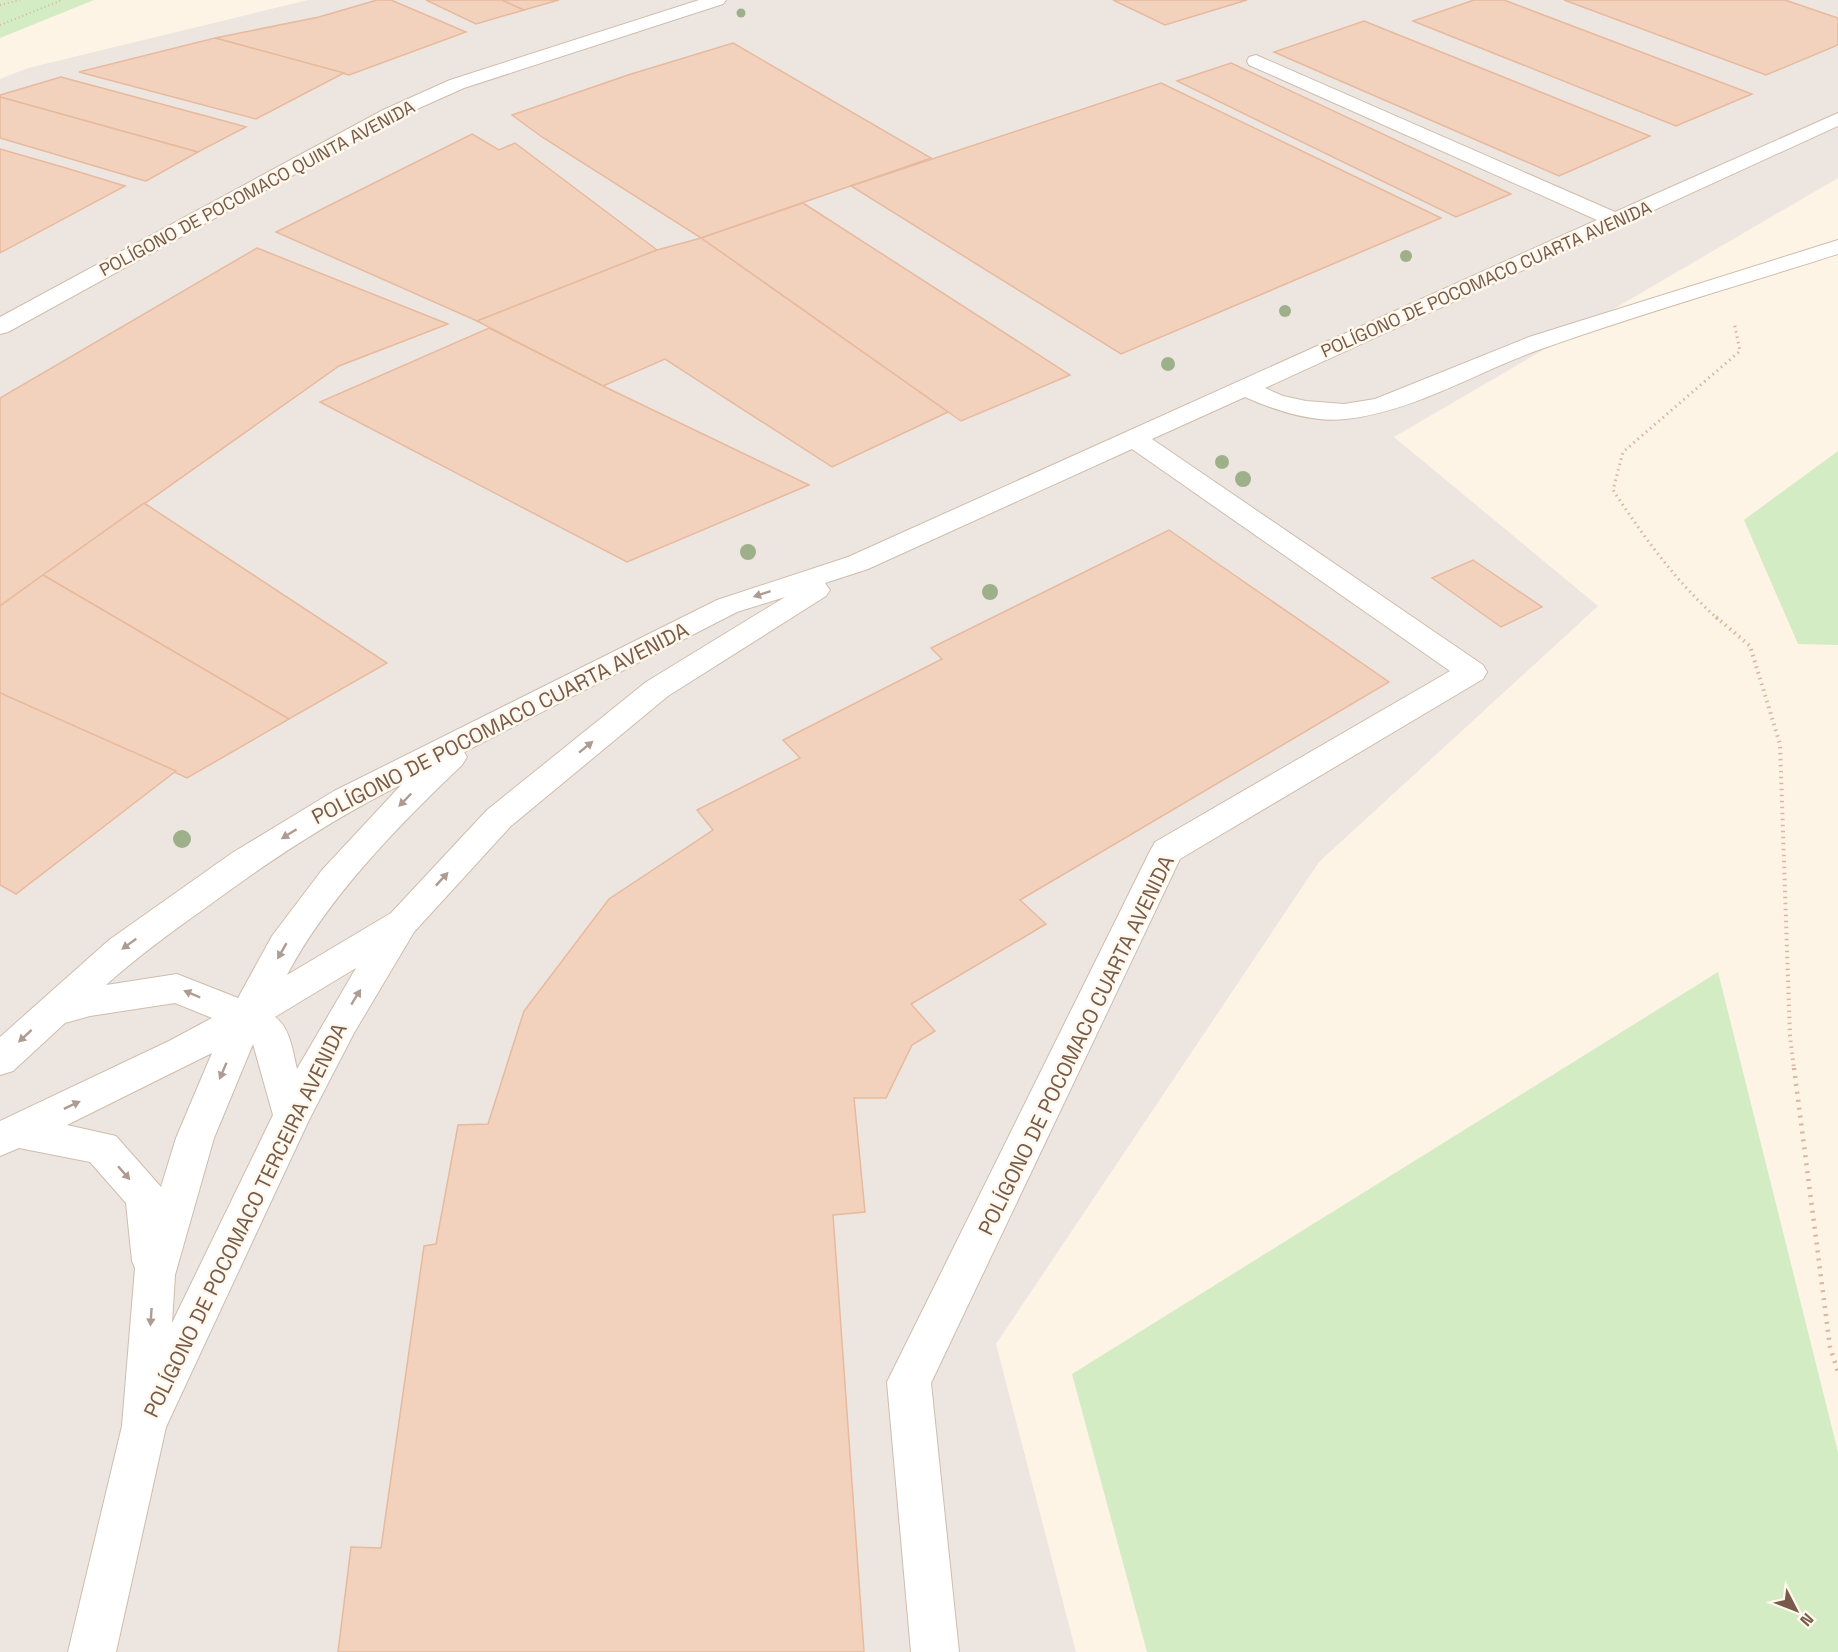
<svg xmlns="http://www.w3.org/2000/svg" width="1838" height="1652" font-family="'Space Grotesk',sans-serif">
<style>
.industrial{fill:#ede6e0}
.green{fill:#d4ecc4}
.building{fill:#f3d2bd;stroke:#e7b99d;stroke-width:1.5}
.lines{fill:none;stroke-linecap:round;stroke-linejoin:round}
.minor-casing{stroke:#cfbcac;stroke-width:2}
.path-far3{stroke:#d9b6a0;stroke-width:2;stroke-dasharray:1 3;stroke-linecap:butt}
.path-far2{stroke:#d9b6a0;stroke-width:3;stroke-dasharray:1.5 4;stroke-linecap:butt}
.path-far1{stroke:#d9b6a0;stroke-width:4;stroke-dasharray:1.5 4.5;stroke-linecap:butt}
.path{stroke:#d9b6a0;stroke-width:4.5;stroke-dasharray:2 6;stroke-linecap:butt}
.minor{fill:#fff;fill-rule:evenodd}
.tree{fill:#9eb08a}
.oneway{fill:#ae9c92}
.labels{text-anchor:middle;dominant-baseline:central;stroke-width:5;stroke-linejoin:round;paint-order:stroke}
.far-street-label{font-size:18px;fill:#785a4a;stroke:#fff8ed}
.street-label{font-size:21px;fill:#785a4a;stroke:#fff8ed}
</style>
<rect width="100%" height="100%" fill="#fdf4e6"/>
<polygon class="industrial" points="308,0 1838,0 1838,178 1394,437 1598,606 1319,862 996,1344 1076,1652 0,1652 0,79 28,68"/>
<g class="green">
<polygon points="0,0 94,0 0,38"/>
<polygon points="1838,451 1838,645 1798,644 1744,520"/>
<polygon points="1718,972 1838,1452 1838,1652 1147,1652 1072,1374"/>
</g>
<g class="building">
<polygon points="377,0 391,0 466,32 349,75 215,38 319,17"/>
<polygon points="426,0 502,0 524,10 476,24"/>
<polygon points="502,0 559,0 524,10"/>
<polygon points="1113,0 1247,0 1165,25"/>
<polygon points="1474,0 1504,0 1752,94 1676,126 1413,21"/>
<polygon points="1564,0 1785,0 1838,18 1838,45 1766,75"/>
<polygon points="1364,21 1650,136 1559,176 1274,52"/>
<polygon points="215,38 344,73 256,119 79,72"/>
<polygon points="733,43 931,158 701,238 542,137 512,115 628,75"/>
<polygon points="1231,63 1511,194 1456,217 1177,81"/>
<polygon points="61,77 243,126 246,127 198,152 0,97 0,95"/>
<polygon points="1161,83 1441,218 1121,354 851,186"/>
<polygon points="0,97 194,151 198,152 146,181 142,180 0,138"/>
<polygon points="472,134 499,150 515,143 657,250 477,321 276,232"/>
<polygon points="0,149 66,168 125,186 0,253"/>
<polygon points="803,203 1070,375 961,421 701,238"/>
<polygon points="701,238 948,412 832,467 665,359 603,386 477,321 657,250"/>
<polygon points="257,248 448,324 339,366 0,606 0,398"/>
<polygon points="489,328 603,386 809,485 627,562 320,402"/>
<polygon points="144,503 387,663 289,719 43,575"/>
<polygon points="1169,530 1389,682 1020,900 1046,924 911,1004 935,1031 912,1045 886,1098 854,1098 865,1212 833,1215 864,1652 338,1652 351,1547 381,1548 424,1246 436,1244 458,1125 488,1124 524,1011 609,899 713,830 697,810 800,758 783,740 942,659 931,648"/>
<polygon points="1473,560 1542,607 1501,627 1432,578"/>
<polygon points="43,575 289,719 187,778 0,693 0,606"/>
<polygon points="0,693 176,771 16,894 0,885"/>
</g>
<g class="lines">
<defs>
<g id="minor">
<polygon points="699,0 726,0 723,4 464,88 397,118 8,332 0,334 0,317 383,110 450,80"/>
<path d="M 1256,55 L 1615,212 L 1838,113 L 1838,126 L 1265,388 L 1283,396 L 1306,401 L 1344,404 L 1375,399 L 1529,337 L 1838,240 L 1838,254 C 1741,285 1643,313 1547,347 C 1481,369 1417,411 1346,419 C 1313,423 1274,410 1245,397 L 1152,439 L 1483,665 L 1487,672 L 1483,679 L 1180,859 L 931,1383 L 959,1652 L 911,1652 L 887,1382 L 1150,851 L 1155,842 L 1450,671 L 1132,449 L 868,569 L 825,583 L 830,590 L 826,596 L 668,696 L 511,826 L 414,932 L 354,1033 L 309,1120 L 166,1427 L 116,1652 L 68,1652 L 122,1426 L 135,1268 L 132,1261 L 126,1203 L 90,1162 L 19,1148 L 0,1156 L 0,1121 L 169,1041 L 212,1018 L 175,1003 L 90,1016 L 65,1023 L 13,1071 L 0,1075 L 0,1037 L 109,940 L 232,853 L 334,791 L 717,600 L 848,557 L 1597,220 L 1249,65 L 1247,61 L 1249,57 ZM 785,597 L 646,682 L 487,810 L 391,913 L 287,975 C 328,897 399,825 462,765 L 467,757 L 464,752 L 737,612 ZM 402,784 L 322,870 L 272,936 L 238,998 L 177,974 L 106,985 C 137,957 170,933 204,909 C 267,862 333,819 402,784 ZM 356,968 L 297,1069 C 293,1052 290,1027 275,1017 ZM 253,1044 L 273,1115 L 172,1323 L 175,1275 L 214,1138 ZM 212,1053 L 176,1138 L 161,1187 L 116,1136 L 67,1125 Z"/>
</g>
</defs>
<use href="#minor" class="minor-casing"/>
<g class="path-far3">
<polyline points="0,5 20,0"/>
<polyline points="0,25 62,0"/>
</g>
<path class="path-far2" d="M 1718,619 C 1676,582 1644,537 1613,490 L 1623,452 L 1740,351 L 1734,322"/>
<polyline class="path-far1" points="1716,617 1750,646 1780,744 1790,1036 1794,1069"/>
<polyline class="path" points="1794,1068 1830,1347 1838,1372"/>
<use href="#minor" class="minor"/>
</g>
<g class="tree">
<circle cx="741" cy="13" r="4.5"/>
<circle cx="1406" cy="256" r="6"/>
<circle cx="1285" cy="311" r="6"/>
<circle cx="1168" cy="364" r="7"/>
<circle cx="1222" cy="462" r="7"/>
<circle cx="1243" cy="479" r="8"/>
<circle cx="748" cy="552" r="8"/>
<circle cx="990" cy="592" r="8"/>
<circle cx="182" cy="839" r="9"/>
</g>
<defs><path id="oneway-solid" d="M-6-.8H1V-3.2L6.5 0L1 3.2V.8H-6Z" transform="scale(1.5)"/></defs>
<g class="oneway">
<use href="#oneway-solid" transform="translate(762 594) rotate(162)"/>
<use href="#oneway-solid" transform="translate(586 747) rotate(-39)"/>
<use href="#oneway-solid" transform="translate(405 800) rotate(134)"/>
<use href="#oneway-solid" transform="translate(289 834) rotate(148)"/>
<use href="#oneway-solid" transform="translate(442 879) rotate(-47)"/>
<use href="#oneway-solid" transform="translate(129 944) rotate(144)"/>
<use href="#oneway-solid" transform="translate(282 951) rotate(120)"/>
<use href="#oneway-solid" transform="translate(192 994) rotate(-157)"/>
<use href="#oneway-solid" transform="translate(356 997) rotate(-58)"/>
<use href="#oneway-solid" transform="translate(25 1036) rotate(137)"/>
<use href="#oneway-solid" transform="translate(223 1071) rotate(113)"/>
<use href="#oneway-solid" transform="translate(72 1105) rotate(-25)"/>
<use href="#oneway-solid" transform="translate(124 1173) rotate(49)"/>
<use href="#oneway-solid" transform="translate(151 1317) rotate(94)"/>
</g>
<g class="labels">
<g class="far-street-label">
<text transform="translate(257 188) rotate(-28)">POLÍGONO DE POCOMACO QUINTA AVENIDA</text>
<text transform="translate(1486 279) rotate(-24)">POLÍGONO DE POCOMACO CUARTA AVENIDA</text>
</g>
<g class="street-label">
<text transform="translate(500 723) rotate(-27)">POLÍGONO DE POCOMACO CUARTA AVENIDA</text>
<text transform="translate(1076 1045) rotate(-64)">POLÍGONO DE POCOMACO CUARTA AVENIDA</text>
<text transform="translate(245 1220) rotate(-64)">POLÍGONO DE POCOMACO TERCEIRA AVENIDA</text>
</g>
</g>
<g transform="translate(1796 1610) rotate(132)" stroke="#fff8ed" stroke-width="4.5" paint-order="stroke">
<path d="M0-4.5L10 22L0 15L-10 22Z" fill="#785a4a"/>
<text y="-9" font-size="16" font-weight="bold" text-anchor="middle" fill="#785a4a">N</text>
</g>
</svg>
